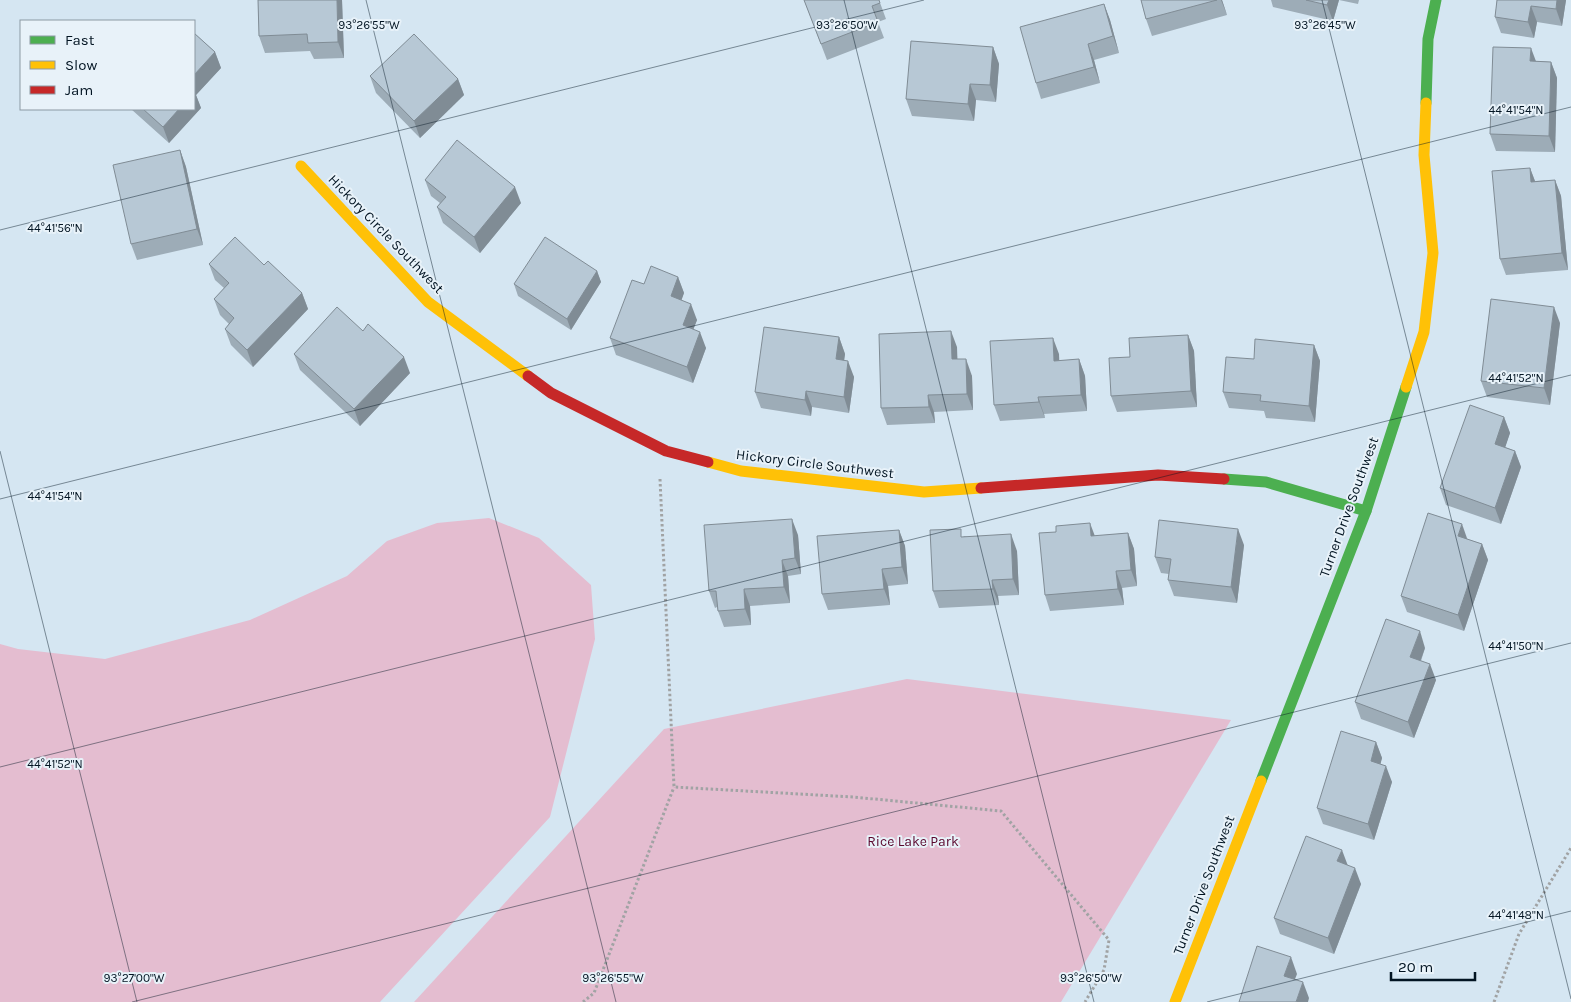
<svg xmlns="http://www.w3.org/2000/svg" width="1571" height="1002" font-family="Karla,sans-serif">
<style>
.green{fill:#e4bdd0}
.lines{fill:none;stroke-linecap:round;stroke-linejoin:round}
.path{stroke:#a1a3a4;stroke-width:3;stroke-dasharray:2.5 2.5;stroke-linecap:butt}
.fast{stroke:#4caf50;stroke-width:11}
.slow{stroke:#ffc107;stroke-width:11}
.jam{stroke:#c62828;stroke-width:11}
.wall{fill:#9dacb7}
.shaded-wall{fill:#808c95}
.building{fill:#b7c8d5;stroke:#808c95}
.ticks{fill:none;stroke:#021422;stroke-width:1;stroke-opacity:0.45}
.labels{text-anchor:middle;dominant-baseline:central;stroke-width:4;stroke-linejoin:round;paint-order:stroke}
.street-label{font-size:14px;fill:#021422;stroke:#e8f2f9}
.park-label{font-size:14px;fill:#5a062c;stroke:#e8f2f9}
.ticks-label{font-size:12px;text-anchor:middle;fill:#021422;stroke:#e8f2f9;stroke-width:4;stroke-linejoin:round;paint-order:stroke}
</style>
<rect width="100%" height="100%" fill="#d5e6f2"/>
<g class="green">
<polygon points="489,518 539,538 591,585 595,639 550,817 380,1002 0,1002 0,644 18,649 105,659 250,620 347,576 387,541 437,523"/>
<polygon points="907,679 1231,720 1061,1002 414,1002 664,729"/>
</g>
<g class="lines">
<g class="path">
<polyline points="660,479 674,787 853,797 1001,811 1109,940 1104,970 1085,1002"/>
<polyline points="583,1002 594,993 674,787"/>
<polyline points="1494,1002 1519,934 1571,848"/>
</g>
<g class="fast">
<polyline points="1426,103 1428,39 1436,0"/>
<polyline points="1224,479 1266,482 1366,511"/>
<polyline points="1261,781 1366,511 1406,387"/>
</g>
<g class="slow">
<polyline points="301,166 428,302 528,376"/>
<polyline points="1406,387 1424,332 1433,253 1424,155 1426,103"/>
<polyline points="708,462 741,471 924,492 981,488"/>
<polyline points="1175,1002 1261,781"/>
</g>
<g class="jam">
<polyline points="528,376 551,393 666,451 708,462"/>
<polyline points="981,488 1158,475 1224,479"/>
</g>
</g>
<g class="wall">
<polygon points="258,0 342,0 344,58 314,59 310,51 265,53 259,36"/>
<polygon points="804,0 879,0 886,19 878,22 884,38 827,60"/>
<polygon points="1141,0 1222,0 1227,15 1152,36 1146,19"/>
<polygon points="1271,0 1339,0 1333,21 1273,7"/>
<polygon points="1339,0 1359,0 1358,4"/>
<polygon points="1497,0 1566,0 1562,26 1537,22 1534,38 1501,33 1495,17"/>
<polygon points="1104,4 1110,20 1119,53 1094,60 1100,83 1041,99 1036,83"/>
<polygon points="194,33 215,52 221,68 196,95 201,108 169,143 131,109 194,109"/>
<polygon points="993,47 999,64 996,102 976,100 974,121 912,116 906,99"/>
<polygon points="1536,61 1551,62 1557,78 1555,152 1496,151 1490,134"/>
<polygon points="370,76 458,79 464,95 420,138 376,93"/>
<polygon points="180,150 186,167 203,245 137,260 131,244"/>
<polygon points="1530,168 1535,181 1555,180 1561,196 1568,270 1506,275 1500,259"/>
<polygon points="425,180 521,203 480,253 443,223 437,207 440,203 431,196"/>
<polygon points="209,264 264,265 302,293 308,309 253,367 231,345 225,329 229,324 220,315 214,299 224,288 215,280"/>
<polygon points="597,271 601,282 571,330 518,296 514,284"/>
<polygon points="678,277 684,293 681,300 697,320 693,329 706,348 693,383 616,355 610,338 644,284"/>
<polygon points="1560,323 1550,405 1487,397 1481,381"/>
<polygon points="1188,335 1194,351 1197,407 1117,412 1111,396 1130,357"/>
<polygon points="839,337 845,354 844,360 854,377 849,413 812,407 811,416 761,408 755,392"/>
<polygon points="1314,345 1320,361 1315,422 1266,418 1264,411 1229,408 1223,392 1254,359"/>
<polygon points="957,347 957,359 972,376 973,410 934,412 935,423 887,425 881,408"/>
<polygon points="294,354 410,373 360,426 300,370"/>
<polygon points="1059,354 1059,361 1079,359 1085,376 1087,411 1044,414 1045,418 1000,421 994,405"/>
<polygon points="1504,417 1510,433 1505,447 1515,451 1521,467 1501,524 1446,505 1440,488"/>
<polygon points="899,530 905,546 908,584 888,586 890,605 828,610 822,594"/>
<polygon points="1128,533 1134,549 1137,586 1122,588 1124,605 1050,611 1045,595 1095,536"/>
<polygon points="798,535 801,574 788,576 790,603 750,606 751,625 724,627 718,611 717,607 715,608 709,591"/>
<polygon points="964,536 1017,551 1019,595 998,596 999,605 939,608 933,591"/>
<polygon points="1467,539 1482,544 1488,560 1464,631 1407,612 1401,596"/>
<polygon points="1244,545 1237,603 1174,596 1168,580 1169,574 1161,573 1155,557"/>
<polygon points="1425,648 1421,661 1436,680 1414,738 1361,719 1355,702"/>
<polygon points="1376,742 1382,758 1380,764 1392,782 1374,840 1323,824 1317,808"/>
<polygon points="1347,865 1361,884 1334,954 1280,934 1274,918"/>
</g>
<g class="shaded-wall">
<polygon points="337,0 342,0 344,58 338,42"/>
<polygon points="1221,0 1222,0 1227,15"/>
<polygon points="1329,0 1339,0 1333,21 1327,5"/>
<polygon points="1557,0 1566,0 1562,26 1556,9"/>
<polygon points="1104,4 1110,20 1119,53 1113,36"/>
<polygon points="1531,6 1537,22 1534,38 1528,22"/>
<polygon points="1088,44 1094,60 1100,83 1094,67"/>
<polygon points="993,47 999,64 996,102 990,85"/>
<polygon points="1531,48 1537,64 1530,61"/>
<polygon points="215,52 221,68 196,95 201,108 169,143 163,127 179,109 194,109 194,75"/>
<polygon points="1551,62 1557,78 1555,152 1549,136"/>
<polygon points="458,79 464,95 420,138 414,121"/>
<polygon points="970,84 976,100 974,121 968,104"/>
<polygon points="180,150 186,167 203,245 197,229"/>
<polygon points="1530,168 1536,184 1531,182"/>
<polygon points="1555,180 1561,196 1568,270 1562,253"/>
<polygon points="515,187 521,203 480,253 474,237"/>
<polygon points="597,271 601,282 571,330 567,319"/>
<polygon points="678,277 684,293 677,313 671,296"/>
<polygon points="302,293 308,309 253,367 247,350"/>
<polygon points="691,304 697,320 689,341 683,325"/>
<polygon points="1554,307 1560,323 1550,405 1544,388"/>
<polygon points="951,331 957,347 958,376 952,359"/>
<polygon points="700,332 706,348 693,383 687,367"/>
<polygon points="1188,335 1194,351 1197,407 1191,391"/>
<polygon points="839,337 845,354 842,376 836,359"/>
<polygon points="1053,338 1059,354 1060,377 1054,361"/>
<polygon points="1314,345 1320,361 1315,422 1309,406"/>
<polygon points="404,357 410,373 360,426 354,409"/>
<polygon points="966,359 972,376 973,410 967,394"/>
<polygon points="1079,359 1085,376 1087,411 1081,395"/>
<polygon points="848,361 854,377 849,413 844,397"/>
<polygon points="806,391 812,407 811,416 805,400"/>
<polygon points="928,395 934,412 935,423 929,407"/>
<polygon points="1038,397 1044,414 1045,418 1039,402"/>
<polygon points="1504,417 1510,433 1501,460 1495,444"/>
<polygon points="1515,451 1521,467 1501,524 1495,508"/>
<polygon points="792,519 798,535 801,574 795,558"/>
<polygon points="1090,523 1096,539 1091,536"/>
<polygon points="1462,524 1468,541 1458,536"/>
<polygon points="1238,529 1244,545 1237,603 1231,587"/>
<polygon points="899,530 905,546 908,584 902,567"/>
<polygon points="1128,533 1134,549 1137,586 1131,570"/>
<polygon points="1011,534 1017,551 1019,595 1013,579"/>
<polygon points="1482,544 1488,560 1464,631 1458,615"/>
<polygon points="782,560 788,576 790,603 784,587"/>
<polygon points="882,569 888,586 890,605 884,589"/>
<polygon points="1116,571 1122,588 1124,605 1118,589"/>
<polygon points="992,580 998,596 999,605 993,589"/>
<polygon points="744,589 750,606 751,625 745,609"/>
<polygon points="1420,631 1425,648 1416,673 1410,657"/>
<polygon points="1430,664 1436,680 1414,738 1408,722"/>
<polygon points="1376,742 1382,758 1377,778 1371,761"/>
<polygon points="1386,766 1392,782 1374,840 1368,824"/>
<polygon points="1342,850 1348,866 1337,861"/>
<polygon points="1355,868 1361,884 1334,954 1328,938"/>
<polygon points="1291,957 1297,974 1290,992 1284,976"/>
<polygon points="1303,982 1309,998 1308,1002 1296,1002"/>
</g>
<g class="building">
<polygon points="258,0 337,0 338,42 308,43 307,34 259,36"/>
<polygon points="804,0 879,0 880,3 872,6 878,22 821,44"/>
<polygon points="1141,0 1217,0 1146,19"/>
<polygon points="1306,0 1329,0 1327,5"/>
<polygon points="1497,0 1557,0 1556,9 1531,6 1528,22 1495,17"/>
<polygon points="1104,4 1113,36 1088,44 1094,67 1036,83 1020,27"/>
<polygon points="194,33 215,52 194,75"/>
<polygon points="414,34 458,79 414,121 370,76"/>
<polygon points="911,41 993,47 990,85 970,84 968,104 906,99"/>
<polygon points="1493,47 1531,48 1530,61 1551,62 1549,136 1490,134"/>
<polygon points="143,109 179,109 163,127"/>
<polygon points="457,140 515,187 474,237 437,207 446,197 425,180"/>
<polygon points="180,150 197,229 131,244 113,165"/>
<polygon points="1530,168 1531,182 1555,180 1562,253 1500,259 1492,171"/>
<polygon points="235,237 264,265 268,261 302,293 247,350 225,329 234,318 214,299 229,283 209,264"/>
<polygon points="545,237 597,271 567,319 514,284"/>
<polygon points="651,266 678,277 671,296 691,304 683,325 700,332 687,367 610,338 632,280 644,284"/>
<polygon points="1491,299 1554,307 1544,388 1481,381"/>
<polygon points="337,307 363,331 368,324 404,357 354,409 294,354"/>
<polygon points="764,327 839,337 836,359 848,361 844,397 806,391 805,400 755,392"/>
<polygon points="951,331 952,359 966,359 967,394 928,395 929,407 881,408 879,334"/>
<polygon points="1188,335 1191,391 1111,396 1109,358 1130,357 1129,338"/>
<polygon points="1053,338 1054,361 1079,359 1081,395 1038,397 1039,402 994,405 990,341"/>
<polygon points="1255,339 1314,345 1309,406 1260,401 1261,395 1223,392 1226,357 1254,359"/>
<polygon points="1470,405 1504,417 1495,444 1515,451 1495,508 1440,488"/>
<polygon points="1428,513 1462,524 1458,536 1482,544 1458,615 1401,596"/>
<polygon points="792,519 795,558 782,560 784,587 744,589 745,609 718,611 716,591 709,591 704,525"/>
<polygon points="1159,520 1238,529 1231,587 1168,580 1171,559 1155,557"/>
<polygon points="1090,523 1091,536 1128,533 1131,570 1116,571 1118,589 1045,595 1039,533 1056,532 1056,526"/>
<polygon points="961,529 961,537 1011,534 1013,579 992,580 993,589 933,591 930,530"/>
<polygon points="899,530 902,567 882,569 884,589 822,594 817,536"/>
<polygon points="1386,619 1420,631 1410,657 1430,664 1408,722 1355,702"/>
<polygon points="1341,731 1376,742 1371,761 1386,766 1368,824 1317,808"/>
<polygon points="1306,836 1342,850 1337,861 1355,868 1328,938 1274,918"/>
<polygon points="1257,946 1291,957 1284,976 1303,982 1296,1002 1239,1002"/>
</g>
<path class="ticks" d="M 366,0 L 616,1002M 844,0 L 1094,1002M 1322,0 L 1571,999M 0,230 L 924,0M 0,451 L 137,1002M 0,499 L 1571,107M 0,767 L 1571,375M 132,1002 L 1571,643M 1207,1002 L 1571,911"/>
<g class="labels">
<g class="street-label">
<text transform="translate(386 234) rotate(46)">Hickory Circle Southwest</text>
<text transform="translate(815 464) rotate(7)">Hickory Circle Southwest</text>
<text transform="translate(1349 507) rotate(-70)">Turner Drive Southwest</text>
<text transform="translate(1204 885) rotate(-69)">Turner Drive Southwest</text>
</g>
<g class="park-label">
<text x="913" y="841">Rice Lake Park</text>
</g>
</g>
<g class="ticks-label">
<text x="369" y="29">93°26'55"W</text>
<text x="847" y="29">93°26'50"W</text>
<text x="1325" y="29">93°26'45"W</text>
<text x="1516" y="114">44°41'54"N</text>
<text x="55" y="232">44°41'56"N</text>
<text x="1516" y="382">44°41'52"N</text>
<text x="55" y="500">44°41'54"N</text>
<text x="1516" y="650">44°41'50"N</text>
<text x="55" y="768">44°41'52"N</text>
<text x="1516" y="919">44°41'48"N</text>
<text x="134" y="982">93°27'00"W</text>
<text x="613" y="982">93°26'55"W</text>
<text x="1091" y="982">93°26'50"W</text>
</g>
<rect x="20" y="20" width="175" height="90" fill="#e8f2f9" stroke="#8c99a3"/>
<rect x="30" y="36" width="25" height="8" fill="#4caf50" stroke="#8c99a3"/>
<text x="65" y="45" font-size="15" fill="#021422">Fast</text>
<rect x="30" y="61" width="25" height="8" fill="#ffc107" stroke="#8c99a3"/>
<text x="65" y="70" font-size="15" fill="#021422">Slow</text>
<rect x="30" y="86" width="25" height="8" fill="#c62828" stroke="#8c99a3"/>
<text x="65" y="95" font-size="15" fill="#021422">Jam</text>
<path d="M1391 972v8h84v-8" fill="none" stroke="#021422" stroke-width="2.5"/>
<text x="1398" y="972" font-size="15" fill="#021422" stroke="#e8f2f9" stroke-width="4" paint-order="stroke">20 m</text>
</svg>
